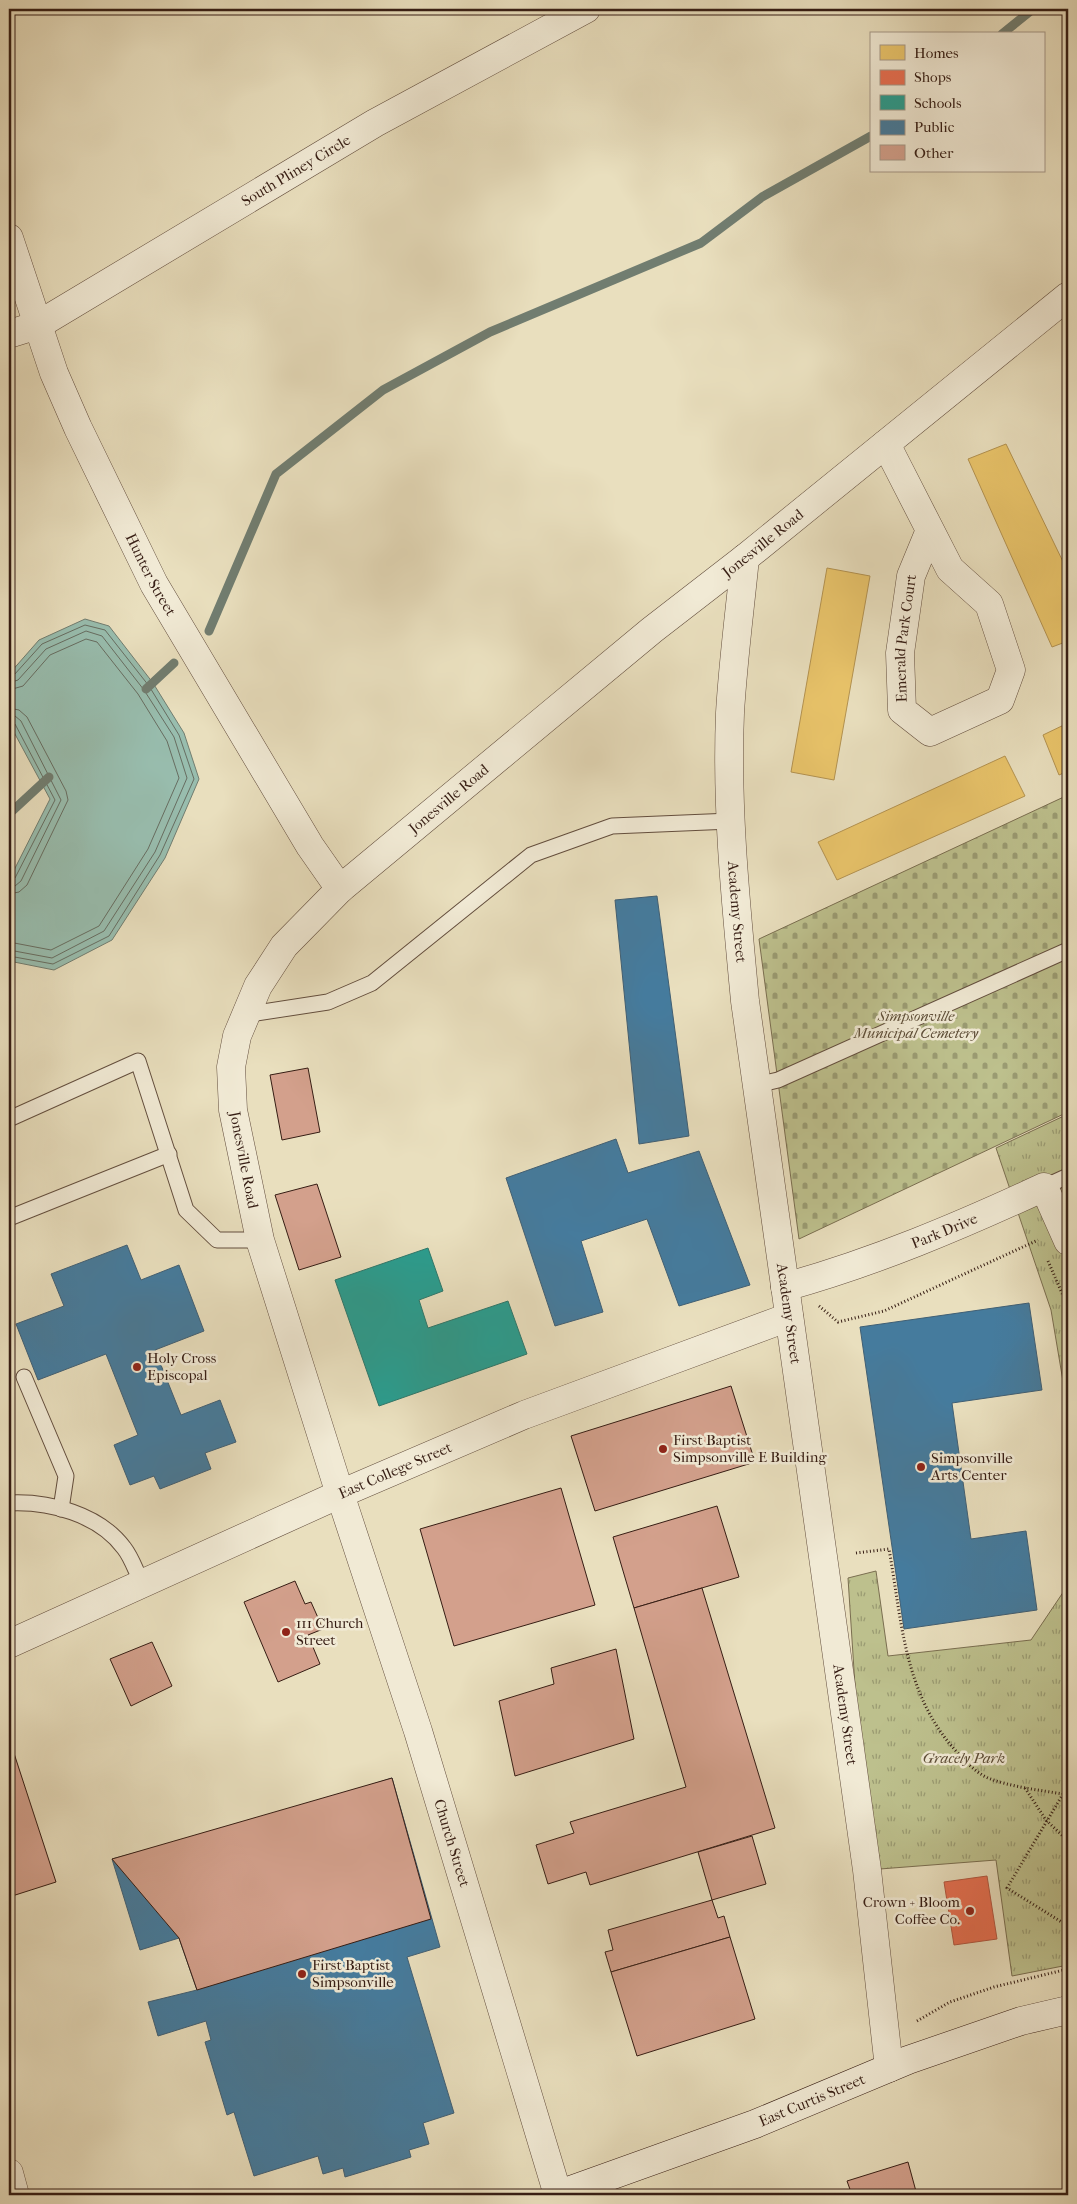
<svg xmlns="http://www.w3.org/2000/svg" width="1077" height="2204" font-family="'IM FELL French Canon',serif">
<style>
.cemetery{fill:url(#cemetery-stones);stroke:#7a6e50}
.park{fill:url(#park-tufts);stroke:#7a6e50}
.water{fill:#98bdae;stroke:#717d70}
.homes{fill:#e9c46a;stroke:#b39250}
.shops{fill:#e76f51;stroke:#b2563f}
.schools{fill:#2a9d8f;stroke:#2e776a}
.public{fill:#457b9d;stroke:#405f74}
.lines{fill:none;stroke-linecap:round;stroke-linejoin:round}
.shore{stroke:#676d61;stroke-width:1}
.stream{stroke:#717d70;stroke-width:9}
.building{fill:#d3a08c;stroke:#361d14}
.service-casing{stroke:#634e3e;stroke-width:17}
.minor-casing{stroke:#634e3e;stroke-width:29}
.tertiary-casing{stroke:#634e3e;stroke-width:29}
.secondary-casing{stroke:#361d14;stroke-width:29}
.path{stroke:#361d14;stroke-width:3;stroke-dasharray:1 2.5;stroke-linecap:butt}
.service{stroke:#f1ead5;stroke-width:15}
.minor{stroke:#f1ead5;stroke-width:28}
.tertiary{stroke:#f1ead5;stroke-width:28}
.secondary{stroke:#f1ead5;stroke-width:28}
.poi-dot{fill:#8f2418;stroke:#f1ead5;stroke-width:2}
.labels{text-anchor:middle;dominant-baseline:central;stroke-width:5;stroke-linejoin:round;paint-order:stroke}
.street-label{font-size:15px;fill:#361d14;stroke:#f1ead5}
.park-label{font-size:15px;font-style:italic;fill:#5e4e38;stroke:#f1ead5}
.poi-label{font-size:15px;fill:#361d14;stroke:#f1ead5;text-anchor:start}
</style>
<defs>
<pattern id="cemetery-stones" width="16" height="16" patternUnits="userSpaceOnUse" patternTransform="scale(1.25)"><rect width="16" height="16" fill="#bdc08d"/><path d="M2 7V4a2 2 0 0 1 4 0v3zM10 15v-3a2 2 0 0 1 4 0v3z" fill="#9a9b72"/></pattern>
<pattern id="park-tufts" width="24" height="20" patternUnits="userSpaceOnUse" patternTransform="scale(1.25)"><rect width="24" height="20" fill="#bdc08d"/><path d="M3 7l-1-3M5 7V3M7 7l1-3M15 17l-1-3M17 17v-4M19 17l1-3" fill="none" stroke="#9a9b72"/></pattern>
</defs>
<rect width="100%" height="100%" fill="#e9dfbe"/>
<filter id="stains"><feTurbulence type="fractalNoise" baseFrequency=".004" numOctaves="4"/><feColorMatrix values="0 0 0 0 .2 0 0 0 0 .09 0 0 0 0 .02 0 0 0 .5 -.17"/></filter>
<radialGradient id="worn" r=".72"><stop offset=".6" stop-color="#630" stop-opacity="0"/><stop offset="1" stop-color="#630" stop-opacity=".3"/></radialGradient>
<polygon class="cemetery" points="1068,795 1068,1112 799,1239 759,939"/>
<g class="park">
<polygon points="1068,1114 1068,1411 1051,1310 996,1148"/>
<polygon points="876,1571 888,1656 1031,1640 1068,1585 1068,1965 1012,1976 996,1860 867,1870 848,1578"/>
</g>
<polygon class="water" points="85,619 109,626 153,683 184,733 199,779 165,858 112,940 54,970 9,961 9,880 50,799 9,723 10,673 39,640"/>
<g class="homes">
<polygon points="1006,444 1068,572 1068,641 1052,647 968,459"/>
<polygon points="827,568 870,576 834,780 791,772"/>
<polygon points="1068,723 1068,771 1059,775 1043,735"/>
<polygon points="1005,756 1025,796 837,880 818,842"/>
</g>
<polygon class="shops" points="987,1876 997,1939 954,1945 944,1882"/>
<polygon class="schools" points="428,1248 443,1291 419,1300 428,1328 508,1301 527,1354 379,1406 335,1280"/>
<g class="public">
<polygon points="657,896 689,1136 639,1144 615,900"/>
<polygon points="616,1139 628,1173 699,1151 750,1285 679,1306 647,1219 581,1241 603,1312 555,1326 506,1178"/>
<polygon points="127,1245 141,1280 179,1265 204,1331 155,1350 181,1415 220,1400 236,1442 205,1453 211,1469 160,1489 154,1476 130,1485 114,1445 138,1435 106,1354 38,1380 16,1324 64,1306 51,1274"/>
<polygon points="1029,1303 1042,1390 952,1403 971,1539 1026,1531 1037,1610 904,1629 860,1327"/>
<polygon points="392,1778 440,1947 407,1957 454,2113 423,2123 429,2144 409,2150 411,2157 345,2177 343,2168 323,2174 318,2156 254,2176 234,2112 227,2115 205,2042 211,2040 206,2021 158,2036 148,2002 197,1990 179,1938 140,1950 112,1859 273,1816"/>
</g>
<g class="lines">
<g class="shore">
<polyline points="9,677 14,675 42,644 85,625 105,630 149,686 179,735 194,779 160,855 109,936 53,964 9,956"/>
<polyline points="9,683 18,680 46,649 86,631 102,636 144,690 174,737 187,778 155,852 104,931 52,958 9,950"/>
<polyline points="9,690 23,686 50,655 86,639 97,642 138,694 167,741 179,778 148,849 99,926 51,950 9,942"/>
<polyline points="9,708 19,710 27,717 66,791 68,800 27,885 19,892 9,894"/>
<polyline points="9,715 15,716 21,721 61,800 21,881 15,886 9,887"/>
<polyline points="9,722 15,724 55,800 15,878 9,881"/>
</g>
<g class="stream">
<polyline points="1002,34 1033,9"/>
<polyline points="209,631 276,474 383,390 490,332 701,243 762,197 871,136"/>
<polyline points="146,689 174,663"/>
<polyline points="9,814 49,777"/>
</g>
</g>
<g class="building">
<polygon points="308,1068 320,1132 282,1140 270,1075"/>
<polygon points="317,1184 341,1257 299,1270 275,1195"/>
<polygon points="731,1386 755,1462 595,1511 571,1436"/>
<polygon points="9,1433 13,1443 9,1445"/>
<polygon points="561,1488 595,1605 454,1646 420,1529"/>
<polygon points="717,1506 739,1577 634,1608 613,1537"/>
<polygon points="295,1581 305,1604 311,1602 323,1629 308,1635 320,1664 278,1682 244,1602"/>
<polygon points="702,1588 775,1828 590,1885 586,1872 548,1884 536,1845 574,1833 570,1822 686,1787 634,1608"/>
<polygon points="152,1642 172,1686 131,1706 110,1659"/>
<polygon points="616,1649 634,1739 515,1776 499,1701 554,1684 551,1668"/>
<polygon points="9,1738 56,1882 9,1897"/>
<polygon points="392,1778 431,1919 197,1990 179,1938 112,1859"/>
<polygon points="752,1836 766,1884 712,1900 698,1852"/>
<polygon points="712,1900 718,1918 724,1916 730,1937 611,1972 605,1952 613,1950 608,1930"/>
<polygon points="730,1937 755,2019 637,2056 611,1972"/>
<polygon points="908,2162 917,2195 852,2195 847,2181"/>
</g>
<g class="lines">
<defs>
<g id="service">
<polyline points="244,1015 328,1002 372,983 531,855 612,826 731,821"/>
<polyline points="757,1085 778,1080 1068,950"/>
<polyline points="9,1119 138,1061 186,1210 217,1240 260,1240"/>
<polyline points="1044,1187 1068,1176"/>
<polyline points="9,1218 169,1154"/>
<polyline points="24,1377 66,1476 61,1509"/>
<path d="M 9,1503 C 49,1501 99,1514 124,1548 C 132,1558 136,1572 142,1583"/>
</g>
<g id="minor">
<path id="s1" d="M 9,238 L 54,373 L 78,428 L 154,584 L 310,846 L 340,889"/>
<path id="s2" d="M 9,334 L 38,325 L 375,123 L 586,9"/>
<path id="s3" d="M 886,444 L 950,569 L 989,604 L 1011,670 L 1000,700 L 930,732 L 902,710 L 900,653 L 911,576 L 930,530"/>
<path id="s4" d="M 745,558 C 740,609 733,661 730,713 C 726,809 736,905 745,1001 L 867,1870 L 889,2068"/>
<path id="s5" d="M 785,1287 C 875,1262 960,1226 1044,1187 L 1068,1241"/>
<path id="s6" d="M 340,1494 L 524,1415 L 789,1317"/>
<polyline points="9,2173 15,2195"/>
</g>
<g id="tertiary">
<polyline points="9,1644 340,1494"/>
<path id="s7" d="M 558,2195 L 418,1731 L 340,1494 L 260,1240 L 233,1110 L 231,1067 L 237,1036 L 258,986 L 284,946 L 340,889 L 652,630 L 745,558 L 1068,296"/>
</g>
<g id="secondary">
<path id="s8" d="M 557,2195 L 755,2124 L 908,2060 L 1021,2021 L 1068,2010"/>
</g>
</defs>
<use href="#service" class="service-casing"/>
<use href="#minor" class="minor-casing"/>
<use href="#tertiary" class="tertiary-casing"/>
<use href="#secondary" class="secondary-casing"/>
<g class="path">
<polyline points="1048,1261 1068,1307"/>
<polyline points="819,1306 838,1322 884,1311 1038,1240"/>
<path d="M 856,1553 L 889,1549 C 902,1622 904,1694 956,1751 C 966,1762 975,1772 988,1778 C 1011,1787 1039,1790 1063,1794 L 1068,1797"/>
<polyline points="1025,1788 1046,1820 1068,1841"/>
<polyline points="1063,1794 1007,1888 1068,1926"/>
<polyline points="917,2021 950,2002 994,1987 1068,1969"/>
</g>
<use href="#service" class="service"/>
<use href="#minor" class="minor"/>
<use href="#tertiary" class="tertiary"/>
<use href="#secondary" class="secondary"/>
</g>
<g class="poi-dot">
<circle cx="137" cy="1367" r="5"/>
<circle cx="663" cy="1449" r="5"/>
<circle cx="921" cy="1467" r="5"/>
<circle cx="286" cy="1632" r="5"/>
<circle cx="970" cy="1911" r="5"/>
<circle cx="302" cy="1974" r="5"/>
</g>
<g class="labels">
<g class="street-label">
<text stroke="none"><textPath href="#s2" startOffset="331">South Pliney Circle</textPath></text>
<text stroke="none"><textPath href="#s7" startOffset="1936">Jonesville Road</textPath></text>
<text stroke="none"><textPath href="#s1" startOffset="366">Hunter Street</textPath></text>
<text stroke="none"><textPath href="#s3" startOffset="479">Emerald Park Court</textPath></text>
<text stroke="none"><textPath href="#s7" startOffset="1531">Jonesville Road</textPath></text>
<text stroke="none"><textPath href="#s4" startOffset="355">Academy Street</textPath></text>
<text transform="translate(244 1160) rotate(79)">Jonesville Road</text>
<text stroke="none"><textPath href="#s5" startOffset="169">Park Drive</textPath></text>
<text stroke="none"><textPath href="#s4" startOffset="760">Academy Street</textPath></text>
<text stroke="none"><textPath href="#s6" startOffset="60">East College Street</textPath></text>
<text stroke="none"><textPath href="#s4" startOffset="1165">Academy Street</textPath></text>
<text transform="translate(452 1843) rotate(73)">Church Street</text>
<text stroke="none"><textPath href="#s8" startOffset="272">East Curtis Street</textPath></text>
</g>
<g class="park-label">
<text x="916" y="1016">Simpsonville<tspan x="916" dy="17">Municipal Cemetery</tspan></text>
<text x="964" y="1758">Gracely Park</text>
</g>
<g class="poi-label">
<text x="147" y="1358">Holy Cross<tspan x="147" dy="17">Episcopal</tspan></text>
<text x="673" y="1440">First Baptist<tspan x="673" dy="17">Simpsonville E Building</tspan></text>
<text x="931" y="1458">Simpsonville<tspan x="931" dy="17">Arts Center</tspan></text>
<text x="296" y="1623">111 Church<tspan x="296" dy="17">Street</tspan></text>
<text x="960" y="1902" text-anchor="end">Crown + Bloom<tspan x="960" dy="17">Coffee Co.</tspan></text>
<text x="312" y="1965">First Baptist<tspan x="312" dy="17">Simpsonville</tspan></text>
</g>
</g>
<rect width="1077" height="2204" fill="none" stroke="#e9dfbe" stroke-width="30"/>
<rect x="10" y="10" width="1057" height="2184" fill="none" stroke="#361d14" stroke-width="2.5"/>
<rect x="15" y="15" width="1047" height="2174" fill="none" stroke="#361d14"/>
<rect x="870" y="32" width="175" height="140" fill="#f1ead5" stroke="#a69888"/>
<rect x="880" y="45" width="25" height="15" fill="#e9c46a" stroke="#a69888"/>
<text x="914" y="58" font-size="15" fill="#361d14">Homes</text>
<rect x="880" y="70" width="25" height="15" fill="#e76f51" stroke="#a69888"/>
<text x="914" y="82" font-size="15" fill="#361d14">Shops</text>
<rect x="880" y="95" width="25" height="15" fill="#2a9d8f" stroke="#a69888"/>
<text x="914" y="108" font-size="15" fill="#361d14">Schools</text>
<rect x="880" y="120" width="25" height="15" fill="#457b9d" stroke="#a69888"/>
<text x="914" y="132" font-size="15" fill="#361d14">Public</text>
<rect x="880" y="145" width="25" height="15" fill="#d3a08c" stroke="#a69888"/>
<text x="914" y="158" font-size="15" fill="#361d14">Other</text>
<rect width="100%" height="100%" filter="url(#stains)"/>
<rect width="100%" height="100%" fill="url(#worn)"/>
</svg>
